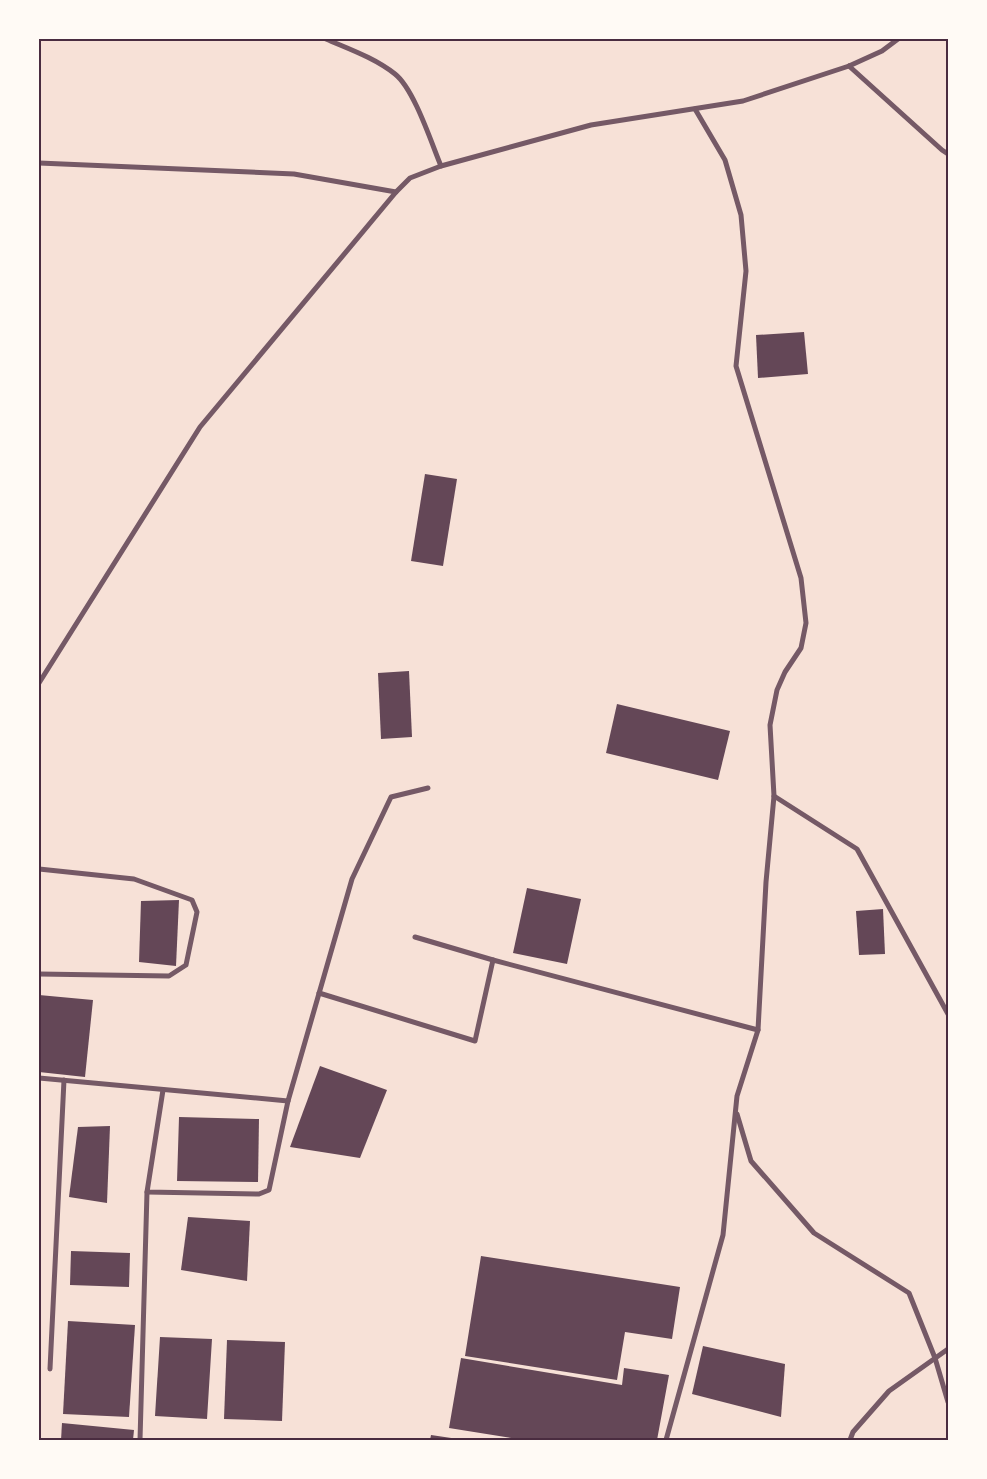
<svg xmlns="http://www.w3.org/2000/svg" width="987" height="1479" font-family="Karla,sans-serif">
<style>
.building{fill:#644757}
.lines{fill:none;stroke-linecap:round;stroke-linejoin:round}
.minor{stroke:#755966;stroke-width:5}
.neatline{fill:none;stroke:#4a2c40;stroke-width:2}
</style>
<rect width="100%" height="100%" fill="#f7e1d7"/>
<g class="building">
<polygon points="804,332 808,374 758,378 756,335"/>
<polygon points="425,474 457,479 443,566 411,561"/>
<polygon points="409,671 412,737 381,739 378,673"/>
<polygon points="617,704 730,731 718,780 606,753"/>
<polygon points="527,888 581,899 567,964 513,953"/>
<polygon points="179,900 176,966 139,962 141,901"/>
<polygon points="883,909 885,954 859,955 856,911"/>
<polygon points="39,995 93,1000 85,1077 39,1072"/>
<polygon points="320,1066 387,1090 360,1158 290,1147"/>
<polygon points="179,1117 259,1119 258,1182 177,1181"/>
<polygon points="110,1126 107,1203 69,1197 78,1127"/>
<polygon points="188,1217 250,1221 247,1281 181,1270"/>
<polygon points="71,1251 130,1253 129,1287 70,1285"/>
<polygon points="481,1256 680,1287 672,1339 625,1332 617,1380 465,1356"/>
<polygon points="68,1321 135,1325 129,1417 63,1414"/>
<polygon points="160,1337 212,1339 207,1419 155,1416"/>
<polygon points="227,1340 285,1342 282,1421 224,1419"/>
<polygon points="703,1346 785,1364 781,1417 692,1394"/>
<polygon points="461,1358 622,1385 624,1368 669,1375 657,1440 524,1440 449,1428"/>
<polygon points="62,1423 134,1430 133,1440 61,1440"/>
<polygon points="431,1435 458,1439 458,1440 430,1440"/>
</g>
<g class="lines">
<g class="minor">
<path d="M 326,39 C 349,49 375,58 395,74 C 414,89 431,142 441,166"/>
<polyline points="849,66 942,150 948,154"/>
<polyline points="39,163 294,174 396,192"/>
<polyline points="39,683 200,427 396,192 410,178 441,166 591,125 743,101 849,66 882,51 898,39"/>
<polyline points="774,796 857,849 948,1014"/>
<polyline points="39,869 134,879 192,900 197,912 186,965 169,976 39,974"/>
<polyline points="415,937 493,960"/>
<polyline points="319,993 475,1041 493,960 758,1030"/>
<polyline points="39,1078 288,1101 352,879 391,797 428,788"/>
<polyline points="163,1090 147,1192 259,1194 269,1190 288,1101"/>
<polyline points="737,1114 751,1161 814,1233 909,1293 935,1358 948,1402"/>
<polyline points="50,1369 64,1080"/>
<polyline points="140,1440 147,1192"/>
<polyline points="666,1440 723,1235 737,1096 758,1030 766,882 774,796 770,725 777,690 785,672 801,648 806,623 801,578 736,366 746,271 741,215 725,160 695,109"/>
<polyline points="850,1440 853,1432 889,1391 948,1349"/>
</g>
</g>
<rect width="987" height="1479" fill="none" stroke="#fffaf5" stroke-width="80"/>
<rect x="40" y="40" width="907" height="1399" class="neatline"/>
</svg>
